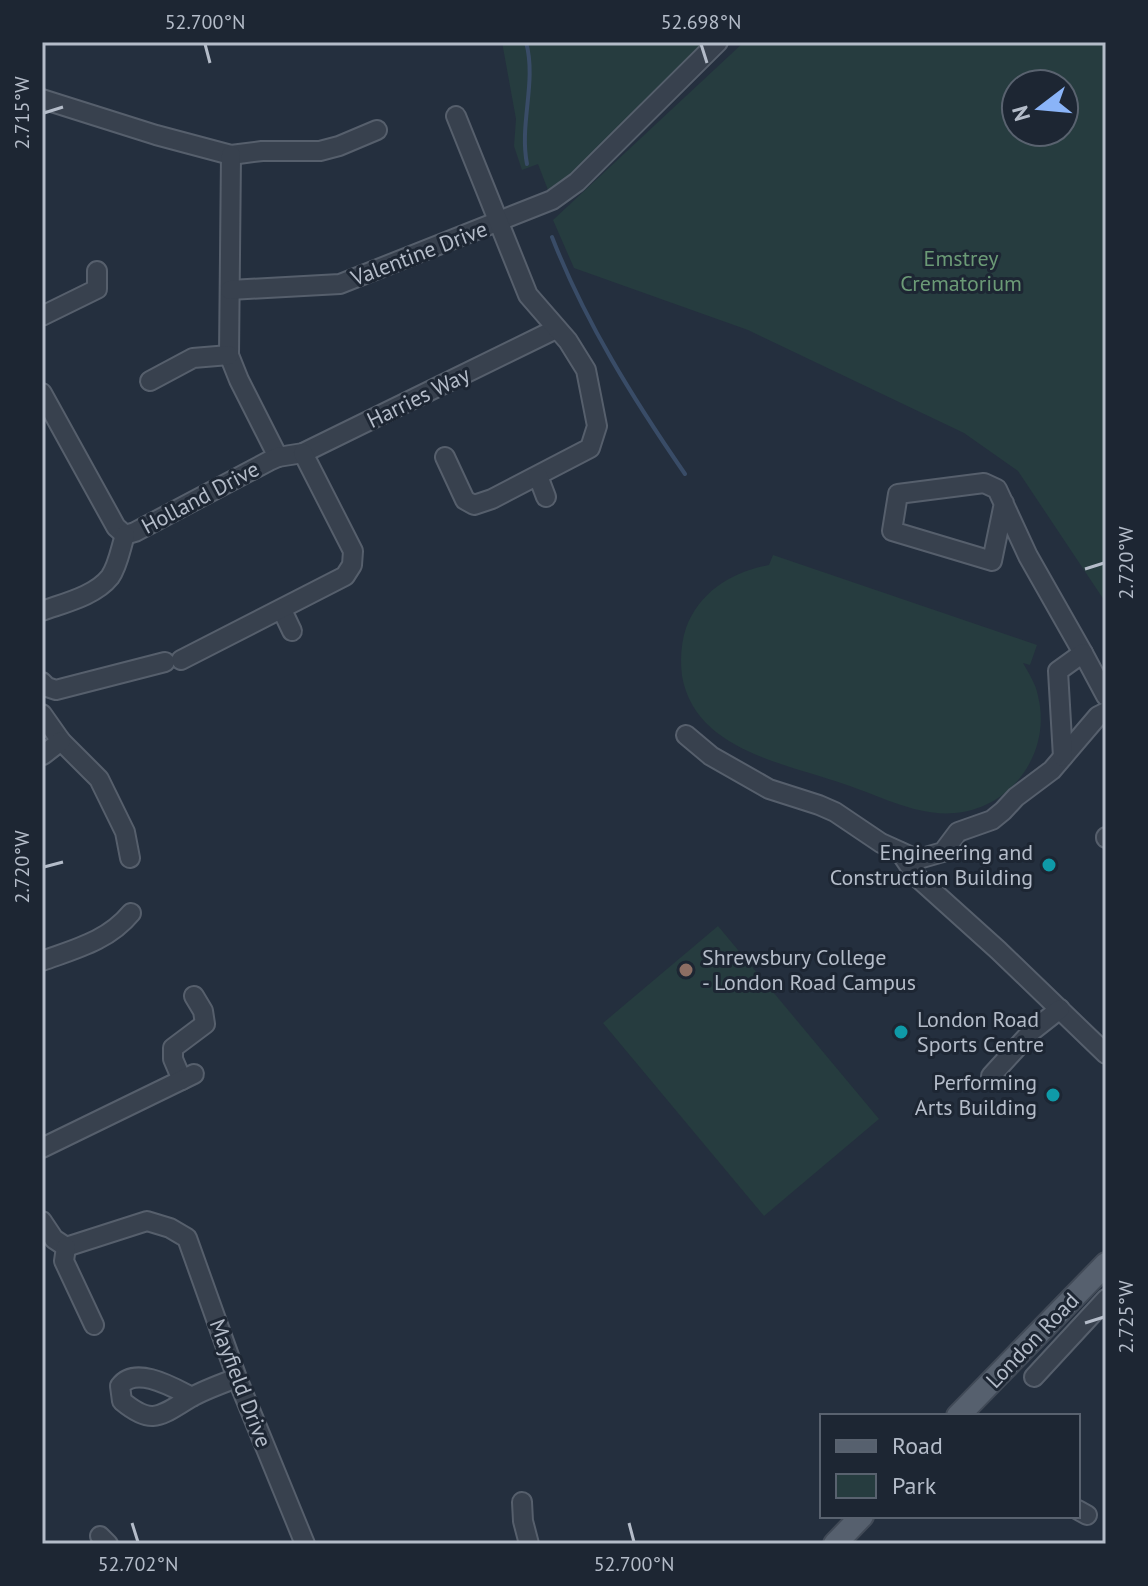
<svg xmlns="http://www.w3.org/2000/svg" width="1148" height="1586" font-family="'PT Sans',sans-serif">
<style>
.green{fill:#263c3f;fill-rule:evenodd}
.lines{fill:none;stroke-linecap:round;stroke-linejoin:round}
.stream{stroke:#394c67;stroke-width:4}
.minor-casing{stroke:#565f6c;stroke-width:22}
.major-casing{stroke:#414a57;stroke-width:26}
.minor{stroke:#38414e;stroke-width:18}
.major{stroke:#56606e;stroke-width:22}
.ticks{fill:none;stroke:#b4bcc9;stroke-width:3}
.culture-dot{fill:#0f9aa8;stroke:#1d2633;stroke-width:3}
.education-dot{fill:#8d6e63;stroke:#1d2633;stroke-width:3}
.labels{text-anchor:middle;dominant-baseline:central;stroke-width:6;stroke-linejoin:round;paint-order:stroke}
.street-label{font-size:22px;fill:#b4bcc9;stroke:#1d2633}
.park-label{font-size:22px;fill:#6b9a76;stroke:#1d2633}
.poi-label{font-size:22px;fill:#b4bcc9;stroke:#1d2633;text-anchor:end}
.neatline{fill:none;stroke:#b4bcc9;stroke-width:3}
.ticks-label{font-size:20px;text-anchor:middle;fill:#b4bcc9}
</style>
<rect width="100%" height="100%" fill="#242f3e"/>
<g class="green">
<polygon points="502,42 706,42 560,184 548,190 538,164 522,170 514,146 516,119"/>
<path d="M 744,42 L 1106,42 L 1106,603 L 1018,471 L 964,433 L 748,330 L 574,268 L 553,220 ZM 1064,84 L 1064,132 L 1016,132 L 1016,84 Z"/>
<path d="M 773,555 L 1037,645 L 1030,665 L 1023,663 C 1029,674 1036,684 1038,696 C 1052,752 1012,808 955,813 C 918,817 878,795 844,784 C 784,763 695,750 682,676 C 680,660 681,643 686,628 C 700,591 732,572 769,565 Z"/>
<polygon points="718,926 879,1119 764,1216 603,1023"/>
</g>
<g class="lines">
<g class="stream">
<path d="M 526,42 C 537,82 519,123 527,164"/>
<path d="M 552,237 C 585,322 634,400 685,474"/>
</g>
<defs>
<g id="minor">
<polyline points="42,99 156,135 231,155 262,151 320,151 339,146 377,130"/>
<polyline points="231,155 229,355 239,380 278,457"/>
<polyline points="230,290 340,284 552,200 577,182 718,42"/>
<polyline points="42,316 97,289 97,271"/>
<polyline points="150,381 193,358 229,355"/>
<polyline points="42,393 116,527 125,535 135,532 269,461 278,457 303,453 556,329"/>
<polyline points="445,457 465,500 474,505 492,499 590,448 597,426 586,370 568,341 528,295 456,116"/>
<polyline points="538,476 546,497"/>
<polyline points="1004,503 992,561 892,531 898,494 984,483 997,489 1028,556 1083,653"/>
<polyline points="282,610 292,631"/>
<path d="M 42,611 C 64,603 95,596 110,577 C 118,566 121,547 125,535"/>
<polyline points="181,660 345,576 352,565 353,551 303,453"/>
<polyline points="42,682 47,687 56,690 165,662"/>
<polyline points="42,714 61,741 99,779 125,832 130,858"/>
<polyline points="686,735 711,756 769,789 819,805 835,812 881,843 912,857 922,858 943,852 958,832 992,820 1003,811 1016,797 1052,770 1098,716 1106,712"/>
<polyline points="43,755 61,741"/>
<polyline points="1063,757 1058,671 1083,653 1106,696"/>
<polyline points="1106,837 1106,838"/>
<polyline points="900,852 917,877 998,950 1106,1054"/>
<path d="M 42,961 C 75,949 108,941 131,913"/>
<polyline points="991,1076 1032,1031 1060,1009"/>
<polyline points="182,1080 173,1059 173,1048 205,1024 203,1011 194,996"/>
<polyline points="42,1148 194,1074"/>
<polyline points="42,1221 54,1239 66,1247 147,1221 170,1228 187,1238 237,1378 305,1544"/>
<polyline points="66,1247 64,1261 94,1325"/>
<polyline points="1034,1377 1106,1299"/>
<path d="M 192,1397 C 174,1388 136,1365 120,1386 L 122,1401 C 152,1426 160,1416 190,1398 C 204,1390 221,1384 237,1378"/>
<polyline points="522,1502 523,1521 529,1544"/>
<polyline points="1078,1510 1087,1515"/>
<polyline points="100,1536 108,1544"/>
</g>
<g id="major">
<polyline points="958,1416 1106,1264"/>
<polyline points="835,1544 862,1516"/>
</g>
</defs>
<use href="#minor" class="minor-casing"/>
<use href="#major" class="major-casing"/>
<use href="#minor" class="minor"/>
<use href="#major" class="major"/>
</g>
<path class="ticks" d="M 205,44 L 210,63M 701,44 L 707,63M 44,113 L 63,107M 1085,569 L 1104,563M 44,867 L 63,862M 1085,1323 L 1104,1317M 132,1523 L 138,1542M 629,1523 L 634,1542"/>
<g class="culture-dot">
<circle cx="1049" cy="865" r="8"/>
<circle cx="901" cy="1032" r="8"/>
<circle cx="1053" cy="1095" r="8"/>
</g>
<circle class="education-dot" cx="686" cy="970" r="8"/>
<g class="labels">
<g class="street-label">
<text transform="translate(419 253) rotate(-21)">Valentine Drive</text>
<text transform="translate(418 397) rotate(-26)">Harries Way</text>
<text transform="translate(200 497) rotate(-28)">Holland Drive</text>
<text transform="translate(1032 1340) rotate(-46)">London Road</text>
<text transform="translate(241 1383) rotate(69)">Mayfield Drive</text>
</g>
<g class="park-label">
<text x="961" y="258">Emstrey<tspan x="961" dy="25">Crematorium</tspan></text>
</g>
<g class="poi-label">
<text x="1033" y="852">Engineering and<tspan x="1033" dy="25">Construction Building</tspan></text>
<text x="702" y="957" text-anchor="start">Shrewsbury College<tspan x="702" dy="25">- London Road Campus</tspan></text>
<text x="917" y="1019" text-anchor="start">London Road<tspan x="917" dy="25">Sports Centre</tspan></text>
<text x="1037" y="1082">Performing<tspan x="1037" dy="25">Arts Building</tspan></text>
</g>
</g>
<rect width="1148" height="1586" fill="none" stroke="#1d2633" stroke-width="88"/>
<rect x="820" y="1414" width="260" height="104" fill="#1d2633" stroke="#59626f" stroke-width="2"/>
<rect x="836" y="1440" width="40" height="12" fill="#56606e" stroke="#59626f" stroke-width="2"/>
<text x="892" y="1454" font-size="24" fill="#b4bcc9">Road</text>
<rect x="836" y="1474" width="40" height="24" fill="#263c3f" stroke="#59626f" stroke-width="2"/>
<text x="892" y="1494" font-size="24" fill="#b4bcc9">Park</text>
<g transform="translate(1040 108) rotate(254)"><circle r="38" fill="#1d2633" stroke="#59626f" stroke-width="2"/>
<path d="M0-6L14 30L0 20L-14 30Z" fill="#8ab4f8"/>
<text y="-12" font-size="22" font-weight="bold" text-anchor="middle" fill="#b4bcc9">N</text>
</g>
<rect x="44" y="44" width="1060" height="1498" class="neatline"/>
<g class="ticks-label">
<text x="205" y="29">52.700°N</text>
<text x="701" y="29">52.698°N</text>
<text transform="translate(22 113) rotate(-90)" y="7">2.715°W</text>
<text transform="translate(1126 563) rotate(-90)" y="7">2.720°W</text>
<text transform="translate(22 867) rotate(-90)" y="7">2.720°W</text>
<text transform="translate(1126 1317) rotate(-90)" y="7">2.725°W</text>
<text x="138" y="1571">52.702°N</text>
<text x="634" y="1571">52.700°N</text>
</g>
</svg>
